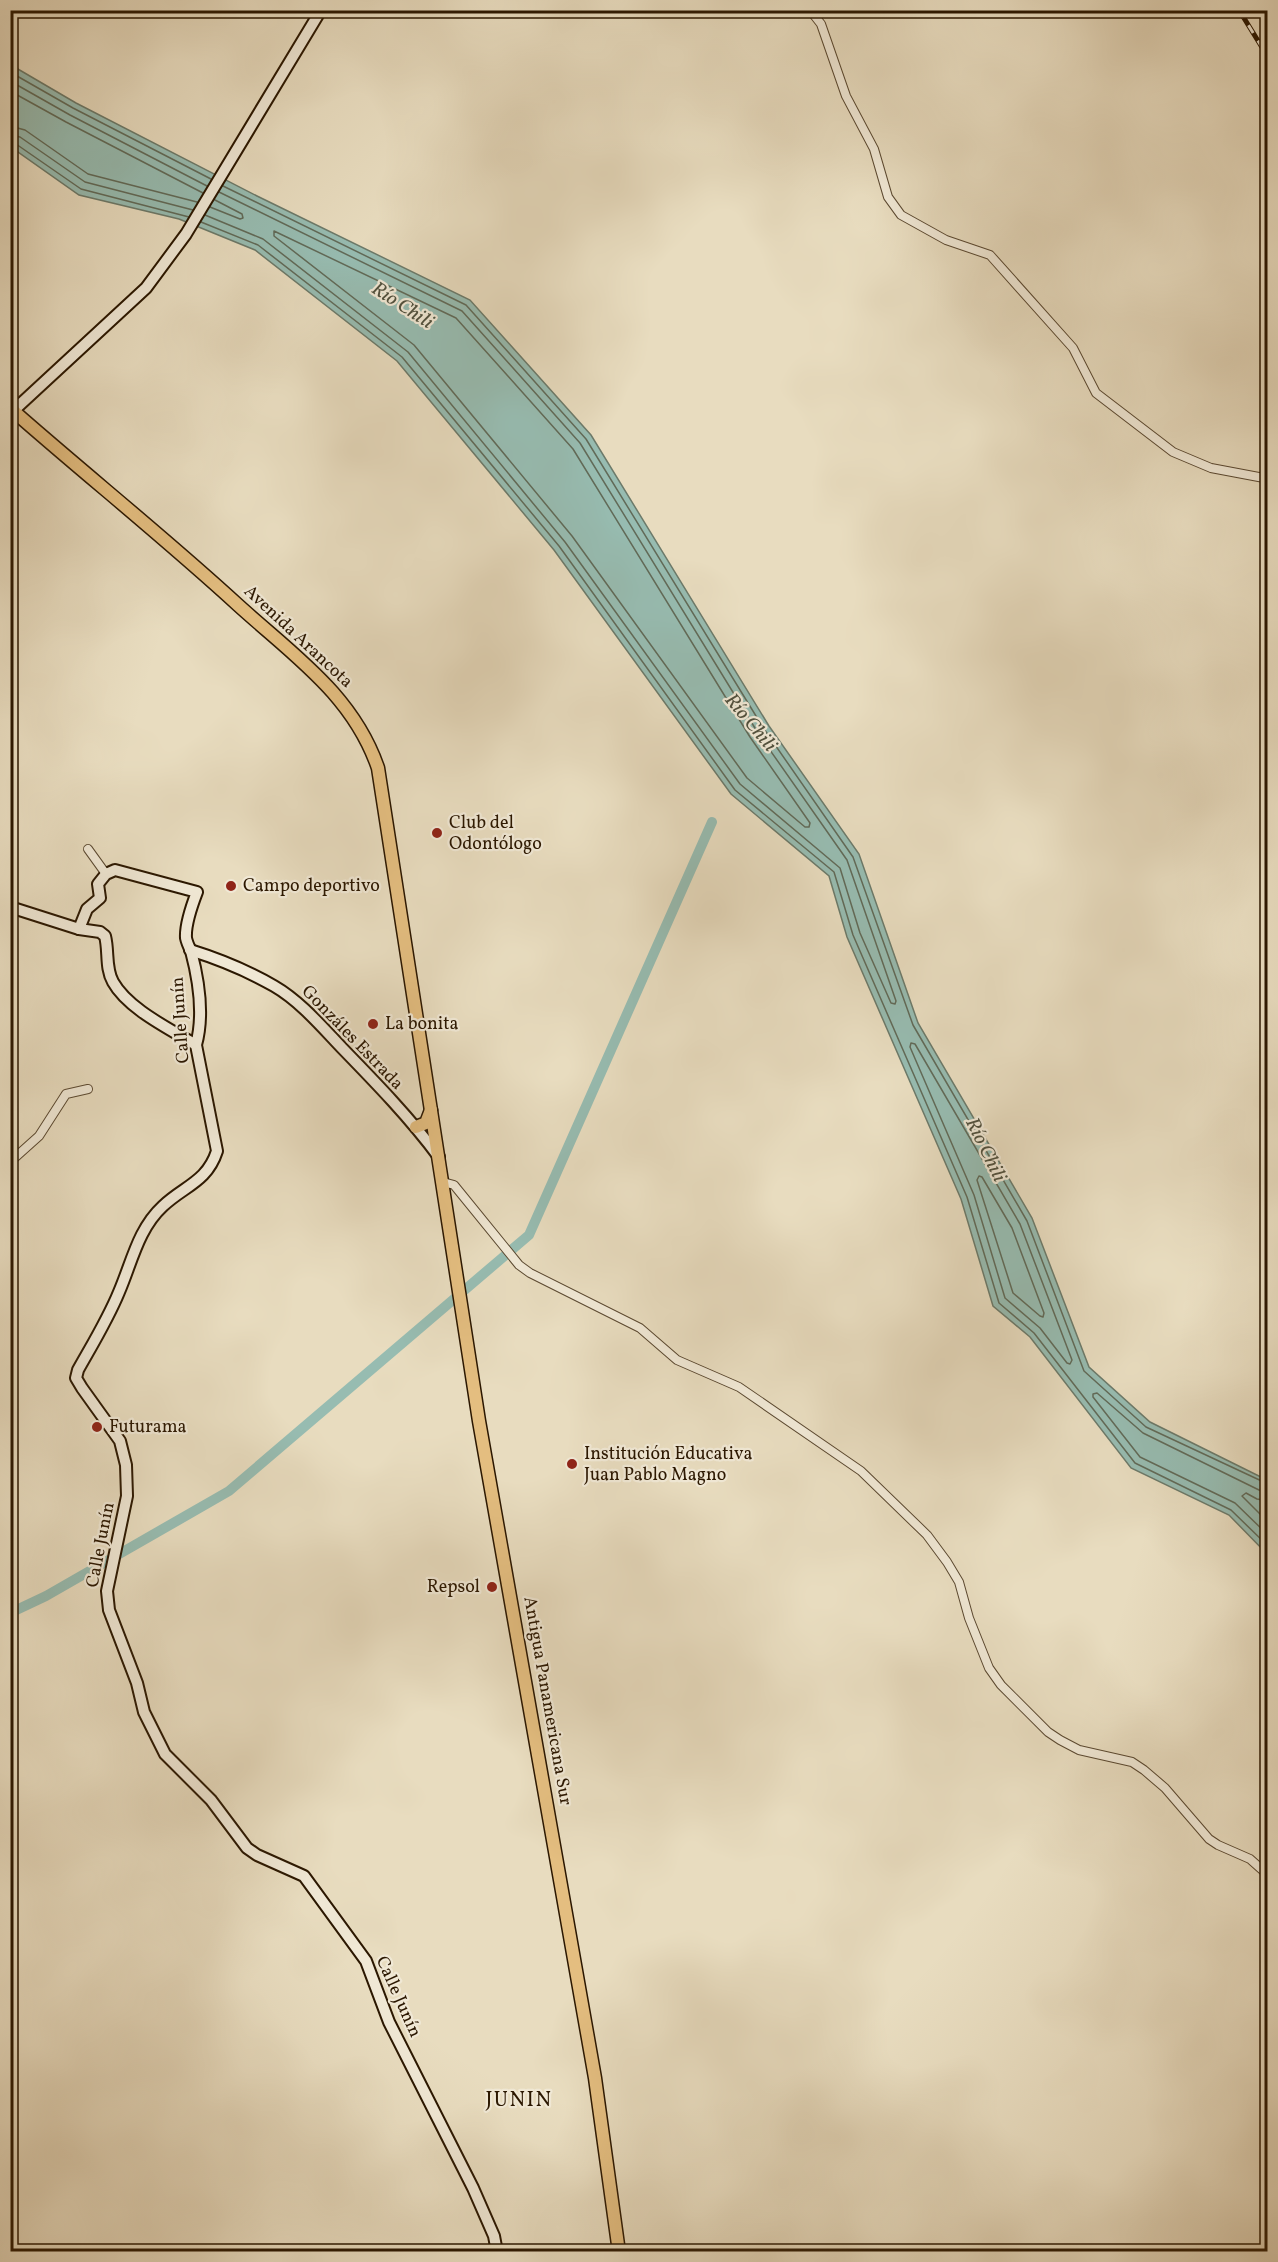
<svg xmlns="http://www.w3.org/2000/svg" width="1278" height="2262" font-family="Vollkorn,serif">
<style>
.water{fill:#97bcb1;stroke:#6c7a6a;stroke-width:1.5}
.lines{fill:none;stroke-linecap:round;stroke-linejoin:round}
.shore{stroke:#616a58;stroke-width:1.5}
.canal{stroke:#97bcb1;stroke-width:10}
.street-casing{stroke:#5a4830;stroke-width:10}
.secondary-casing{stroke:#2b1700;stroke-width:14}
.primary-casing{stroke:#2b1700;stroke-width:15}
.street{stroke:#f0e8d5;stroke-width:8}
.secondary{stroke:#f0e8d5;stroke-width:10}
.primary{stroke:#e4be80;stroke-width:12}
.rail-casing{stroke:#2b1700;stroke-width:5}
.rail{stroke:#f0e8d5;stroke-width:3;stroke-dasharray:9;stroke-linecap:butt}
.poi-dot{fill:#8f2418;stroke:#f0e8d5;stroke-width:2}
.labels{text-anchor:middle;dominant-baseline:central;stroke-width:4.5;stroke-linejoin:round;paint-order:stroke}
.street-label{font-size:18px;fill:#2b1700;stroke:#f0e8d5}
.poi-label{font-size:18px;fill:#2b1700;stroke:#f0e8d5;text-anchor:start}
.water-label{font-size:20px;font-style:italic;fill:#51513e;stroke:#f0e8d5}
.quarter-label{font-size:21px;letter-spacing:1.5px;fill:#2b1700;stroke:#f0e8d5}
</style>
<rect width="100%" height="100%" fill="#e8dcbf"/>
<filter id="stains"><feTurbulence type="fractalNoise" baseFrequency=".00333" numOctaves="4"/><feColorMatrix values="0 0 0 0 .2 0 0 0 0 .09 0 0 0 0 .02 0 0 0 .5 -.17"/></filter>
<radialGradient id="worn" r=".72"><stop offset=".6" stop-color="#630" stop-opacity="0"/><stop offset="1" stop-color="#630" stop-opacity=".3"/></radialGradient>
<polygon class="water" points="11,65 76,103 257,196 470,300 591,435 769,726 859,854 918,1023 1032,1218 1089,1367 1150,1422 1267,1480 1267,1554 1229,1515 1131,1468 1030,1337 993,1306 961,1199 847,937 829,876 731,794 554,550 397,361 255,250 179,219 79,195 11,147"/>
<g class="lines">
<g class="shore">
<polyline points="10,72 73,108 211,179"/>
<polyline points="10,81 70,115 207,186"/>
<polyline points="10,91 66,122 203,193"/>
<polyline points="10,126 25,130 88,174 197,202"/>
<polyline points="10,135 20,137 85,182 193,210"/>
<polyline points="10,143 16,144 81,189 189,217"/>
<polyline points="223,186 466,305 586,439 764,729 853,857 913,1025 1027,1221 1084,1371 1146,1427 1268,1484"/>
<polyline points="210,207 240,219 243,218 242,214 215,200"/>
<polyline points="205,215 263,239 408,352 565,542 740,784 840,868 860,933 891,1003 895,1004 896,1001 847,860 758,733 580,443 462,311 219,192"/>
<polyline points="201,222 258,245 402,357 559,546 735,790 834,872 853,935 967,1197 999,1303 1034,1333 1135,1463 1231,1510 1268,1546"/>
<polygon points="274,231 456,318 573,449 750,737 810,823 809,827 805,827 747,778 572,536 414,345 274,236"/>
<polygon points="911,1043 915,1044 1020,1224 1072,1360 1070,1364 1067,1363 1040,1328 1005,1298 974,1195 910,1047"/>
<polygon points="979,1176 982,1177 1012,1228 1044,1313 1043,1317 1040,1316 1013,1293 977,1180"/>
<polyline points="1268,1492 1259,1490 1143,1433 1097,1393 1093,1394 1093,1397 1140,1457 1235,1503 1268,1535"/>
<polyline points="1268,1501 1257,1499 1246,1493 1242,1496 1268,1522"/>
</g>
<polyline class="canal" points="10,1613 46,1596 229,1491 529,1235 712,822"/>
<defs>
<g id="street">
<polyline points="810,10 821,24 846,96 874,149 888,197 901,215 946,240 990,255 1073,348 1096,393 1173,452 1211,468 1264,478 1268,481"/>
<polyline points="88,849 106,874"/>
<polyline points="10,1162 39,1136 66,1094 88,1089"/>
<polyline points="443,1182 454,1185 519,1265 530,1273 640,1328 677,1360 739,1387 861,1471 927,1535 947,1562 959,1582 969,1618 989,1668 1001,1685 1048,1732 1060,1740 1079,1750 1132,1762 1144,1770 1165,1788 1209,1839 1218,1845 1250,1859 1268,1875"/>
</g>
<g id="secondary">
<polyline points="13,411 146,288 186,234 321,10"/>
<path d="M 10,907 L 79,929 L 100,932 L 105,936 C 109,951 105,968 113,982 C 128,1009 170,1029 196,1045"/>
<path d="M 79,929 L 87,909 L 100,898 L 98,884 L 106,874 L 115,870 L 197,892 C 192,905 185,924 186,938 C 187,943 189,947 191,951 C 199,981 204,1016 196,1045 L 217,1151 C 207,1182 184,1186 163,1206 C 138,1229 132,1262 119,1292 C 108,1319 92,1345 78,1370 L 76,1378 L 82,1388 L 120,1441 L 126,1465 L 127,1496 L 107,1591 L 109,1610 L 137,1683 L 144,1712 L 165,1754 L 211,1800 L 247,1848 L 257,1855 L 304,1876 L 366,1961 L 389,2022 L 473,2188 L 494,2236 L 497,2252"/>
<path d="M 190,950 C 219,959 248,971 274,986 C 300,1001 322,1027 342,1048 C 376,1083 410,1118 439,1157"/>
</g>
<g id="primary">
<path d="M 10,408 C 86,475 164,537 238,605 C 293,655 353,695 378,768 L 479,1421 L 595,2078 L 619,2252"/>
<polyline points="416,1127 426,1123 431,1110"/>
</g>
</defs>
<use href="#street" class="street-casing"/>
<use href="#secondary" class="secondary-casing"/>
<use href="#primary" class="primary-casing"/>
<use href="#street" class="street"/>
<use href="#secondary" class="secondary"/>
<use href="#primary" class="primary"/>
<defs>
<polyline id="rail" points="1239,10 1268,57"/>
</defs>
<use href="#rail" class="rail-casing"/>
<use href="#rail" class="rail"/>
</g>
<g class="poi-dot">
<circle cx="437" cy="833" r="6"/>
<circle cx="231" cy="886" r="6"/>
<circle cx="373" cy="1024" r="6"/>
<circle cx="97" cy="1427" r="6"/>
<circle cx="572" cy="1464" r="6"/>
<circle cx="492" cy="1587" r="6"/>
</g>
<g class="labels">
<g class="street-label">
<text transform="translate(298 637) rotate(43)">Avenida Arancota</text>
<text transform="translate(181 1020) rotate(-94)">Calle Junín</text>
<text transform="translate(352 1038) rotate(46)">Gonzáles Estrada</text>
<text transform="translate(101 1545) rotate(-79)">Calle Junín</text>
<text transform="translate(547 1701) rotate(80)">Antigua Panamericana Sur</text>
<text transform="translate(398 1997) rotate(66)">Calle Junín</text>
</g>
<g class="poi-label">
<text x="449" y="823">Club del<tspan x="449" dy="21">Odontólogo</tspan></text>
<text x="243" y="886">Campo deportivo</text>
<text x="385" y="1024">La bonita</text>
<text x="109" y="1427">Futurama</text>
<text x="584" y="1454">Institución Educativa<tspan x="584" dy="21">Juan Pablo Magno</tspan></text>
<text x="480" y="1587" text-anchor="end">Repsol</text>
</g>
<g class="water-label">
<text transform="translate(402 306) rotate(33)">Río Chili</text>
<text transform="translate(750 723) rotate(50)">Río Chili</text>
<text transform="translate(985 1150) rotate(64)">Río Chili</text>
</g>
<g class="quarter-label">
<text x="519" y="2100">JUNIN</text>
</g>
</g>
<rect width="1278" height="2262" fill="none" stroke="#e8dcbf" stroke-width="36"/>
<rect x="12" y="12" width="1254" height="2238" fill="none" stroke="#2b1700" stroke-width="3"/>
<rect x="18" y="18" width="1242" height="2226" fill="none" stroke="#2b1700" stroke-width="1.5"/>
<rect width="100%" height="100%" filter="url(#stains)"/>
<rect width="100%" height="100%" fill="url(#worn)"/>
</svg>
